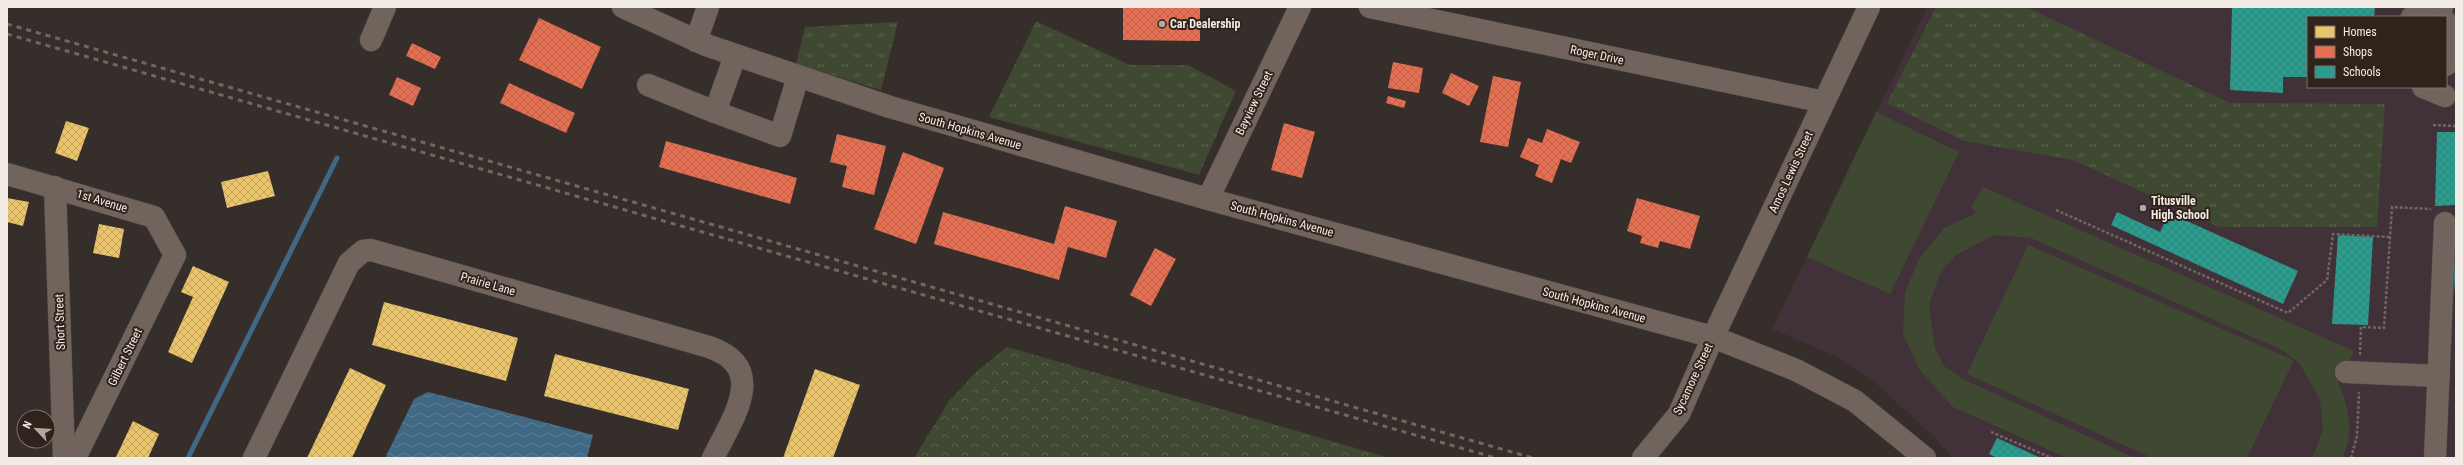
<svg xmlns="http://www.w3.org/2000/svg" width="2463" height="465" font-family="'Roboto Condensed',sans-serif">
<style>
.education{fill:#413139;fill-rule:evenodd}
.grass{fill:url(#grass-tufts)}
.forest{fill:url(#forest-crowns)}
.pitch{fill:#3f4932}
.water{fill:url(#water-waves)}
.homes{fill:url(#homes-cross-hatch)}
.shops{fill:url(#shops-cross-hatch)}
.schools{fill:url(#schools-cross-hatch)}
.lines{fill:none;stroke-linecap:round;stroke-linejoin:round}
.stream{stroke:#416985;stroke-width:5}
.minor-casing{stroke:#534d49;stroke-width:23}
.path{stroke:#706760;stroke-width:2.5;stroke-dasharray:3 2;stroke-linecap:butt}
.minor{stroke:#70645c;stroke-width:22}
.rail{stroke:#706761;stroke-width:3;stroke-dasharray:5 5;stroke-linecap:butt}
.poi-dot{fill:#b0a9a4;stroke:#2f231b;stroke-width:1.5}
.labels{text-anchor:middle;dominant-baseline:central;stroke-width:4;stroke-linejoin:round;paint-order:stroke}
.poi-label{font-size:12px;font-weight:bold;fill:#f3ebe6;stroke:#2f231b;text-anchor:start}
.street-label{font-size:12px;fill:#f3ebe6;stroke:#2f231b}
</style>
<defs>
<pattern id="grass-tufts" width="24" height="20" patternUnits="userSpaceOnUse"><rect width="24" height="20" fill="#3f4932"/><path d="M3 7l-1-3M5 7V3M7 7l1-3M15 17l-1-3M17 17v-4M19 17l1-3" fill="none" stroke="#5b6350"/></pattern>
<pattern id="forest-crowns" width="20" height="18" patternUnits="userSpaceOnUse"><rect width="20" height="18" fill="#3f4932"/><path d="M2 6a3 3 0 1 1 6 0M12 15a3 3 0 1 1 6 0" fill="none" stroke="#5b6350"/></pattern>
<pattern id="water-waves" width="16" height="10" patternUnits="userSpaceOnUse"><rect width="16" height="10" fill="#416985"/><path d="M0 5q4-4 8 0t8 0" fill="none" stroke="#5d7f96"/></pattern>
<pattern id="homes-cross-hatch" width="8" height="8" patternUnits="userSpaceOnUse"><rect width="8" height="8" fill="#e9c46a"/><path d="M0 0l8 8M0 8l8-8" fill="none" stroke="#c1a461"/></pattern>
<pattern id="shops-cross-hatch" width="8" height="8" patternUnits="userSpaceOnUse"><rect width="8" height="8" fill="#e76f51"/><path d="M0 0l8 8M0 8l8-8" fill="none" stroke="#b8634d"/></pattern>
<pattern id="schools-cross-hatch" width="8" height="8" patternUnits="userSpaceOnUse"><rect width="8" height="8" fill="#2a9d8f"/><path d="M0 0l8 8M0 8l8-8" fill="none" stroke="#338379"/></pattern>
</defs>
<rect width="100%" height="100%" fill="#352e2a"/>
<path class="education" d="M 1927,7 L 2456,7 L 2456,458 L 1953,458 L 1932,435 L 1873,381 L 1835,356 L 1772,329 ZM 2308,17 L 2446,17 L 2446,87 L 2308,87 Z"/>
<g class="grass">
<polygon points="1936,7 2026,7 2230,103 2385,104 2377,227 2219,227 2073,160 1964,141 1887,103"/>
<polygon points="1036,21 1130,65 1188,65 1236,91 1199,175 989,117"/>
<polygon points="898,22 881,90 796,64 805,27"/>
</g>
<polygon class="forest" points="1007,347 1390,458 914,458 949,401 978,370"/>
<g class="pitch">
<polygon points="1876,112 1959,152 1890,294 1807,257"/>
<path d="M 1983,187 L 2354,351 L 2342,374 L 2333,369 C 2345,400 2358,425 2342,458 L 2312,458 L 2323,431 L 2320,400 L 2300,364 L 2284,351 L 2031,238 L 1994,235 L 1956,255 L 1940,273 L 1929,305 L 1935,348 L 1944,366 L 1963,379 L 2135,458 L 2067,458 L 1953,407 L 1919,369 L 1903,334 L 1905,292 L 1919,259 L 1944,228 L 1976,213 L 1971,207 Z"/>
<polygon points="2028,245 2294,360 2247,458 2152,458 1967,374"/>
</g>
<polygon class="water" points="428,392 593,435 587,458 385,458 414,399"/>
<g class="homes">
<polygon points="66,121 89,128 77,161 55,153"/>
<polygon points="268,171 275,196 227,208 221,182"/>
<polygon points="7,198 29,202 23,226 7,222"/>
<polygon points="99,224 124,229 119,258 93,253"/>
<polygon points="193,266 229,282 192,363 168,352 193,297 181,292"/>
<polygon points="384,302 518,338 506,381 372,345"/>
<polygon points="555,354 689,389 678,430 544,396"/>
<polygon points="350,368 386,385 352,458 307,458"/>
<polygon points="815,369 860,385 833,458 783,458"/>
<polygon points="133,421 159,434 148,458 116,457"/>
</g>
<g class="shops">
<polygon points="1123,7 1200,7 1200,41 1123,40"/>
<polygon points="539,18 601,47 582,89 519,60"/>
<polygon points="412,43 441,57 435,69 406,56"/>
<polygon points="1393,62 1423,68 1419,93 1388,88"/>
<polygon points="1451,73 1479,86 1469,106 1442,93"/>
<polygon points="1493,76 1521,82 1508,147 1480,142"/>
<polygon points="397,77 421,88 413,106 389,95"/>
<polygon points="509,83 575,113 566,133 500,103"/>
<polygon points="1388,96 1406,101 1404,108 1386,103"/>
<polygon points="1284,123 1315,132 1302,178 1271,170"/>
<polygon points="1547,129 1580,142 1571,163 1561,159 1552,183 1535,176 1539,165 1520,157 1528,138 1542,143"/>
<polygon points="837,134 886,146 874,195 842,187 847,166 830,162"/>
<polygon points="666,141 797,178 790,204 659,167"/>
<polygon points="903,152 944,168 916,244 874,229"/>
<polygon points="1637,198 1700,216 1690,249 1660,241 1658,248 1640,243 1642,236 1627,231"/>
<polygon points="1065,206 1117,221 1106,258 1068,247 1059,280 934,244 943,212 1054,244"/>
<polygon points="1155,248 1176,259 1151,306 1130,295"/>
</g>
<g class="schools">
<polygon points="2232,7 2375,7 2374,17 2308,17 2308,77 2283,77 2283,93 2230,90"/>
<polygon points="2437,132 2456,132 2456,205 2435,206"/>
<polygon points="2117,212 2160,232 2169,213 2298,271 2283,304 2111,225"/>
<polygon points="2338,235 2373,237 2368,325 2332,324"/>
<polygon points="2456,258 2456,309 2453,259"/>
<polygon points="1997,438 2041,458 1997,458 1989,454"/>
</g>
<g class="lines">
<polyline class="stream" points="188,458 337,158"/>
<defs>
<g id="minor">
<polyline points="623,7 706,45 890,107 1208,199 1713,337 1796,370 1855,401 1925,458"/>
<polyline points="1370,7 1824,102"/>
<polyline points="2412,17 2428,14 2439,17 2442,7"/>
<path d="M 2446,22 C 2457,36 2458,52 2446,65"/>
<polyline points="371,40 385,7"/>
<polyline points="696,41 708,7"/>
<polyline points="735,56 715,112 780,136 798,77"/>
<polyline points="648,85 715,112"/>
<polyline points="2423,87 2445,96"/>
<polyline points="7,174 154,217 175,255 75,458"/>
<polyline points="55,187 64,458"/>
<polyline points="1208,199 1300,7"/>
<polyline points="2346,372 2439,376"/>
<path d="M 254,458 L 349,263 L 363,251 L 371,250 L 709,347 C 770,368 732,419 713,458"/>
<polyline points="1643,458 1679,414 1713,337 1869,7"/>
<polyline points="2435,458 2445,223"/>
</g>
</defs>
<use href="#minor" class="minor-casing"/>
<g class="path">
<polyline points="2433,125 2456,126"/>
<polyline points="2056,210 2288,313 2327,280 2333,234 2389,237"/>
<polyline points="2360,355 2361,327 2384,328 2392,207 2431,209"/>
<polyline points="1991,432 2052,458"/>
<polyline points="2351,458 2357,436 2359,392"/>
</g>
<use href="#minor" class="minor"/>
<g class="rail">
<polyline points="7,24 1533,458"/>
<polyline points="7,34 1496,458"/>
</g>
</g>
<g class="poi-dot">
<circle cx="1162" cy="24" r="4"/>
<circle cx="2143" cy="208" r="4"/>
</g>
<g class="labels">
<g class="poi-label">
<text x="1170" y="24">Car Dealership</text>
<text x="2151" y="201">Titusville<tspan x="2151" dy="14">High School</tspan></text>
</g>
<g class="street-label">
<text transform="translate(1597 55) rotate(12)">Roger Drive</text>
<text transform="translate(1254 103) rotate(-64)">Bayview Street</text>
<text transform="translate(970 131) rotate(16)">South Hopkins Avenue</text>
<text transform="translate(1791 172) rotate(-65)">Amos Lewis Street</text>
<text transform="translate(102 201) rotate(17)">1st Avenue</text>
<text transform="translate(1282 219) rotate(15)">South Hopkins Avenue</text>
<text transform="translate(488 284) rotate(16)">Prairie Lane</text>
<text transform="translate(1594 305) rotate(15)">South Hopkins Avenue</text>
<text transform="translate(60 322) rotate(-92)">Short Street</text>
<text transform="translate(125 357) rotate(-64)">Gilbert Street</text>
<text transform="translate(1693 379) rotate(-65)">Sycamore Street</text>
</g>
</g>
<rect width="2463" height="465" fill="none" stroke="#f3ebe6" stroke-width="16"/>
<rect x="2307" y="16" width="140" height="72" fill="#2f231b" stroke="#7d736c"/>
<rect x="2315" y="26" width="20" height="12" fill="#e9c46a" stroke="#7d736c"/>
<text x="2343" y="36" font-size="12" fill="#f3ebe6">Homes</text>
<rect x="2315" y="46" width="20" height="12" fill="#e76f51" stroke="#7d736c"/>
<text x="2343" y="56" font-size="12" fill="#f3ebe6">Shops</text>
<rect x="2315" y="66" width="20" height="12" fill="#2a9d8f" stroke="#7d736c"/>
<text x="2343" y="76" font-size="12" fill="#f3ebe6">Schools</text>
<g transform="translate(36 429) rotate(295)"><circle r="19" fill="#2f231b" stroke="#7d736c"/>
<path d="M0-3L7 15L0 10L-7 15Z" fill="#b0a9a4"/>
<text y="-6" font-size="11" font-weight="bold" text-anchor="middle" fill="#f3ebe6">N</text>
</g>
</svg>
